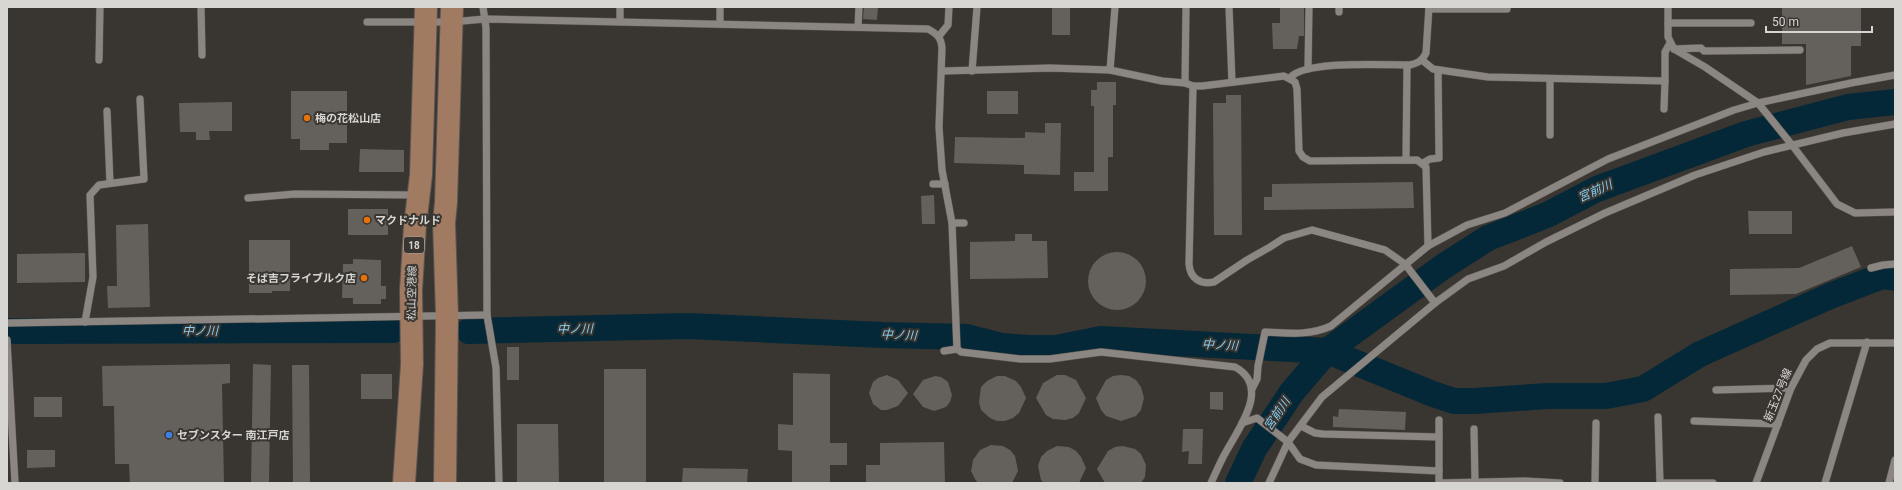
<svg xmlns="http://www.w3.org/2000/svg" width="1902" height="490" font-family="Roboto,'Noto Sans JP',sans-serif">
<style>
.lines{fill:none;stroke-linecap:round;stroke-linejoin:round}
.river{stroke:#042838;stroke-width:26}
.building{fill:#64605b}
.minor-casing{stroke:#585450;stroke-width:8}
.major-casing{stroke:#585450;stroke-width:24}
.minor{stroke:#8b8681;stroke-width:7}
.major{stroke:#a17a62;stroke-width:22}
.food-dot{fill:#e8710a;stroke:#393631;stroke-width:1.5}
.shop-dot{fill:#3f7fe0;stroke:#393631;stroke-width:1.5}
.labels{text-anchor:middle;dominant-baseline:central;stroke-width:4;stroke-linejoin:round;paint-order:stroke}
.shield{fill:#393631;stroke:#a8a5a2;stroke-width:1}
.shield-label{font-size:10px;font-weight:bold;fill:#d7d5d2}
.poi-label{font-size:11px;font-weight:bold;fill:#d7d5d2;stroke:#393631;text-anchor:start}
.street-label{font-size:11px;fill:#d7d5d2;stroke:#393631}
.water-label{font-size:12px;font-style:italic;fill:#86cef4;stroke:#393631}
</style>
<rect width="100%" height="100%" fill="#393631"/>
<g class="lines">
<g class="river">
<polyline points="7,331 393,330"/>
<polyline points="469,331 689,326 882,335 967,337 1002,346 1029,348 1056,348 1101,339 1327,351 1433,394 1454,401 1475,401 1547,396 1606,396 1643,389 1700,354 1767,324 1830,296 1882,276 1895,278"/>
<polyline points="1238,483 1254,449 1292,392 1327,351 1444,266 1488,238 1547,215 1597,189 1746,134 1848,107 1895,102"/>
</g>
</g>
<g class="building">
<polygon points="864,7 878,7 877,20 863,19"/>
<rect x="1052" y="7" width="18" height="28"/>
<polygon points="1280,7 1304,7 1304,36 1299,36 1297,49 1273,49 1272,23 1280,23"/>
<polygon points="1782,7 1861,7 1861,46 1851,46 1851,76 1806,85 1806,44 1782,44"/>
<polygon points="1097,82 1116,82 1116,105 1113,105 1113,157 1108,157 1108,191 1074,191 1074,172 1094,172 1094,106 1091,106 1091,90 1097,90"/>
<polygon points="291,91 347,91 347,143 329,143 329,150 300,150 300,139 291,139"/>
<rect x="987" y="91" width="31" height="23"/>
<polygon points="1226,95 1241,95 1242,235 1214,235 1213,103 1226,103"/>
<polygon points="232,102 232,131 209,131 210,140 196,140 196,132 180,132 179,103"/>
<polygon points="1045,123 1061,123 1060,175 1024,174 1024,165 954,163 955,137 1025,138 1025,132 1045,133"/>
<polygon points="360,149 404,150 404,172 359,172"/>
<polygon points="1413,182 1414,208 1264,210 1264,197 1272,197 1272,184"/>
<polygon points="934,195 935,224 922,224 921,196"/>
<rect x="348" y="209" width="40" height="26"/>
<polygon points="1748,211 1792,211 1792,234 1749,234"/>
<polygon points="148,224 150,307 108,308 107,286 117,286 116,225"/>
<polygon points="1015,234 1032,234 1032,241 1047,241 1048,278 970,279 970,242 1015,241"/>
<polygon points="249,240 290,240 290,291 272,291 272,293 249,293"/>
<polygon points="1852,246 1861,267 1796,294 1730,295 1730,269 1799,268"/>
<circle cx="1117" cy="281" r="29"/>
<polygon points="85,253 85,282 17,283 17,254"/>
<polygon points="353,259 381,260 381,286 386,286 386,299 381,299 381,304 353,304 353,298 342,298 343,264 353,264"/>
<rect x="507" y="347" width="12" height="33"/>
<polygon points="230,364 230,383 222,384 224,483 130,483 129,464 115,464 114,406 103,406 102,366"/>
<polygon points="253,364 271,365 269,483 251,483"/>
<polygon points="292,365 309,365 310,483 293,483"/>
<rect x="604" y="369" width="42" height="114"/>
<polygon points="793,373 830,374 830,443 847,443 847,465 830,465 830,483 792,483 792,451 778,450 778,424 793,425"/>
<rect x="361" y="374" width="31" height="25"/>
<polygon points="887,375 898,380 908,393 898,406 887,410 881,410 873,404 869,393 873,382 878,378"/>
<polygon points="1057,375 1065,375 1076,380 1086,398 1079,413 1073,418 1065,420 1053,419 1046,415 1036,398 1043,383"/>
<polygon points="1121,375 1129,376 1136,380 1141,387 1144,398 1141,410 1136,416 1121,421 1106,416 1101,410 1096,398 1106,380 1113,376"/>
<polygon points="935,376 941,377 948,382 952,395 950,402 946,407 934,411 923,407 913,394 923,380"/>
<polygon points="997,376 1005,376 1016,381 1021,387 1026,398 1019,413 1013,418 1005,421 997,421 990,418 981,410 979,402 981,387 987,381"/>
<polygon points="1210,392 1223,392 1223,410 1210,409"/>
<rect x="34" y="397" width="28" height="20"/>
<polygon points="1339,409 1406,412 1405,430 1333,427 1333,416 1338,417"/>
<polygon points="517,424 558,424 559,483 517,483"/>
<polygon points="1183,429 1203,429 1202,464 1188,464 1189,451 1182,452"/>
<polygon points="944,442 945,483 866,483 866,465 880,465 880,443"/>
<polygon points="991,445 1003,446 1010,450 1015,456 1018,471 1012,483 978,483 975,479 971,471 973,460 980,450"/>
<polygon points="1057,446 1069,447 1076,451 1081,457 1086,468 1079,483 1044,483 1041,480 1038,466 1041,457 1047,451"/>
<polygon points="1123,446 1135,449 1141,454 1146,465 1145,477 1141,483 1105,483 1097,469 1108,451 1115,447"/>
<polygon points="27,450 55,450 55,467 27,468"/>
<polygon points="683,468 748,469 747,483 682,483"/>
</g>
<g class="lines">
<defs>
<g id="minor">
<polyline points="201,7 202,55"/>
<polyline points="483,7 486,28 487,315 496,368 499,483"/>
<polyline points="620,7 620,21"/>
<polyline points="1229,7 1232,82"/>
<polyline points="1668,7 1668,37 1674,49 1705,67 1758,103 1792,145 1837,204 1855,213 1895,212"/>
<polyline points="1429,9 1507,9 1507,7"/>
<polyline points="1339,12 1339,7"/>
<path d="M 367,22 L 451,22 L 485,19 L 928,29 C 937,34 941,37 942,48 L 939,127 L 942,170 L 952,223 L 957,349 L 961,352 L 1020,359 L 1050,359 L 1101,352 L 1235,367 C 1270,386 1241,425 1227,450 C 1221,460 1216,472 1211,483"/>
<polyline points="1668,23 1751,23"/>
<polyline points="720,24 720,7"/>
<polyline points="858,27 859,7"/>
<polyline points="939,36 948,25 949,7"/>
<polyline points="1674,49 1701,48 1704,51 1800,50"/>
<polyline points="99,60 100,7"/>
<polyline points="1422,60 1433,69 1488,77 1665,81 1665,52 1670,43"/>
<polyline points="1308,69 1309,7"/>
<polyline points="1110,70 1115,7"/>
<polyline points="942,71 1050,68 1110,70 1162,81 1185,83 1193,86 1202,86 1284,76 1295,82 1297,89 1299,151 1303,157 1310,161 1417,160 1426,167 1428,246"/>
<polyline points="972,71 977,7"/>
<path d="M 1290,78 C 1304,60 1386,65 1410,65 C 1418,63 1422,61 1426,53 L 1429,7"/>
<polyline points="1550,79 1550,135"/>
<polyline points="1185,83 1186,7"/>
<path d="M 1193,86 L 1189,264 C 1190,278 1200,285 1214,282 L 1247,260 L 1270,247 L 1284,238 L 1312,230 L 1385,250 L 1405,264 L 1435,303"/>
<polyline points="1664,109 1665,81"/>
<polyline points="107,111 110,183"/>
<polyline points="1406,159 1407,65"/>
<polyline points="1423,163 1430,159 1439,158 1438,70"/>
<polyline points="933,184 945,184"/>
<polyline points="248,198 295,194 417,195"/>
<polyline points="952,223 964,223"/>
<polyline points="1871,268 1883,265 1895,264"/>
<polyline points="85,322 93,277 90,195 99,185 144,179 140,99"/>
<polyline points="7,323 487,315"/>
<polyline points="7,340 15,483"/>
<polyline points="944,351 957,349"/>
<path d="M 1252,389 L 1257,379 L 1258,366 L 1265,332 C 1288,333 1309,336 1331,326 L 1428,246 L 1467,225 L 1505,213 L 1608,159 L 1734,110 L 1758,103 L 1851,83 L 1895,75"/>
<polyline points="1716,390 1791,388"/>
<polyline points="1658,417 1660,483"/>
<polyline points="1694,421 1778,424"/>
<polyline points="1242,423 1257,418 1288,442 1300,459 1316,465 1439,471 1439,483 1525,481 1560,483"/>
<polyline points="1301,426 1315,433 1323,434 1439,437"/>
<polyline points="1474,429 1475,482"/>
<polyline points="1439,471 1439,420"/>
<polyline points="1269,483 1288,442 1322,397 1435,303 1468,279 1504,266 1546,242 1605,213 1695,175 1764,152 1843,133 1895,124"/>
<polyline points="1595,483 1596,423"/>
<polyline points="1662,483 1713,483"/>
<polyline points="1756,483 1791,388 1806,360 1817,349 1830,343 1895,343"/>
<polyline points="1825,483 1867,342"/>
<polyline points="1889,483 1895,460"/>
</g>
<g id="major">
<polyline points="404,483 412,364 411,290 415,226 421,175 426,7"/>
<polyline points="445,483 447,315 444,223 446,202 452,7"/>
</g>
</defs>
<use href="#minor" class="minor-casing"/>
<use href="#major" class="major-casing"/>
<use href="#minor" class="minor"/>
<use href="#major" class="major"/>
</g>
<g class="food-dot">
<circle cx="307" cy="118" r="4"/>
<circle cx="367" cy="220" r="4"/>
<circle cx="364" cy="278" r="4"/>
</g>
<circle class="shop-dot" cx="169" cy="435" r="4"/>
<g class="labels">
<rect class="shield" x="404" y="237" width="20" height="16" rx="3"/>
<g class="shield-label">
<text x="414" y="245">18</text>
</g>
<g class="poi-label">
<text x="315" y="118">梅の花松山店</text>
<text x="375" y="220">マクドナルド</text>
<text x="356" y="278" text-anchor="end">そば吉フライブルク店</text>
<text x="177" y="435">セブンスター 南江戸店</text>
</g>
<g class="street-label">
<text transform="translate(412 293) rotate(-89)">松山空港線</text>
<text transform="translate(1778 395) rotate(-68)">新玉27号線</text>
</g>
<g class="water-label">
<text transform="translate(1595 191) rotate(-24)">宮前川</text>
<text transform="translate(575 329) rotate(-1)">中ノ川</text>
<text x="200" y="331">中ノ川</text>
<text transform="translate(899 335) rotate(2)">中ノ川</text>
<text transform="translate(1220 345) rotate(3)">中ノ川</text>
<text transform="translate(1277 414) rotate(-56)">宮前川</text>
</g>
</g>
<rect width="1902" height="490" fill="none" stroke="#d7d5d2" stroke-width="16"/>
<path d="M1766 26v6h106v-6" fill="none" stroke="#d7d5d2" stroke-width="2"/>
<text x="1772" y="26" font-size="12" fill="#d7d5d2" stroke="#393631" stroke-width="3" paint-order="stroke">50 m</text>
</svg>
